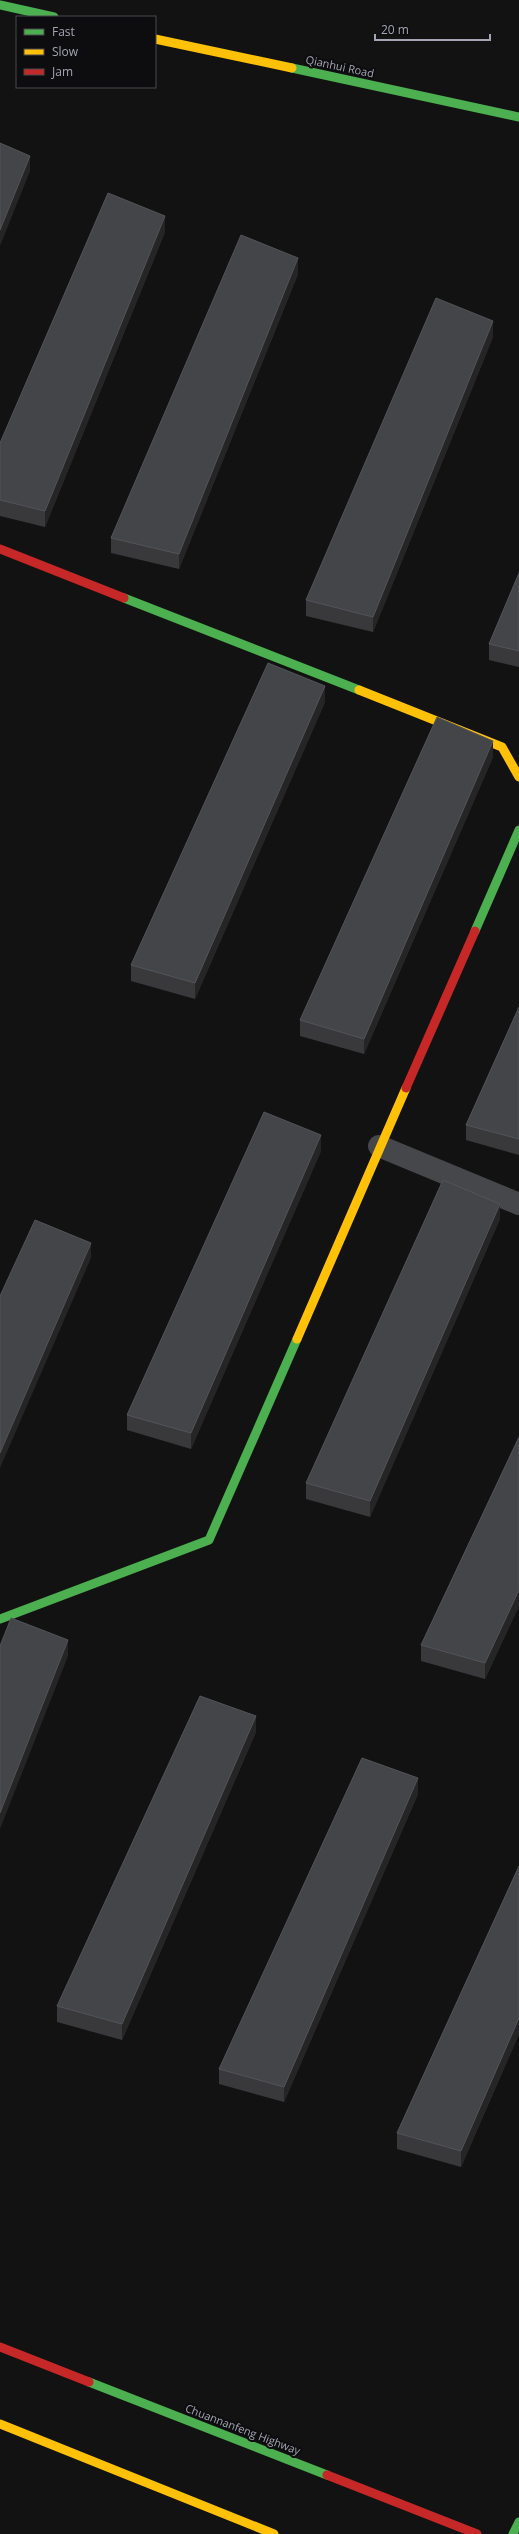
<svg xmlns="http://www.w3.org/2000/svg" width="519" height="2534" font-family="'Open Sans',sans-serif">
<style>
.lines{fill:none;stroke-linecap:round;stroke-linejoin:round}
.street{stroke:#46474b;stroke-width:22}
.fast{stroke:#4caf50;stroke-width:9}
.slow{stroke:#ffc107;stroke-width:9}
.jam{stroke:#c62828;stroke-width:9}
.wall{fill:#39393c}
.shaded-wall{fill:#252526}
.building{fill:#444549;stroke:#535459}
.labels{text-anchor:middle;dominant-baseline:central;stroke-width:4;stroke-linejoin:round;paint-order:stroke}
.street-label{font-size:11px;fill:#a3a5b3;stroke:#0d0c0e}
</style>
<rect width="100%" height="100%" fill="#121212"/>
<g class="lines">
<polyline class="street" points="379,1146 519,1204"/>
<g class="fast">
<polyline points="0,5 54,17"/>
<polyline points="292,68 519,117"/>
<polyline points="124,598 359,690"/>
<polyline points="475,931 519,830"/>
<polyline points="0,1619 209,1540 297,1339"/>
<polyline points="89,2382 327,2475"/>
<polyline points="513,2534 519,2522"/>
</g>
<g class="slow">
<polyline points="155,39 292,68"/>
<polyline points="359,690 502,747 519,777"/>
<polyline points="297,1339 406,1088"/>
<polyline points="0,2424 274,2534"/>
</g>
<g class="jam">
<polyline points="0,549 124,598"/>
<polyline points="406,1088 475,931"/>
<polyline points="0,2347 89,2382"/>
<polyline points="327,2475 477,2534"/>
</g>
</g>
<g class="wall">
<polygon points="165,232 45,527 0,516 0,443"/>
<polygon points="298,274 179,569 111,553 111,538"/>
<polygon points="493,337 373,632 306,616 306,600"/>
<polygon points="519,573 519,667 489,660 489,644"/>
<polygon points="325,702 195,999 131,981 131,965"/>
<polygon points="493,757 364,1054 300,1036 300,1020"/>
<polygon points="519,1007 519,1155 466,1140 466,1125"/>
<polygon points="321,1151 191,1449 127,1430 127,1415"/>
<polygon points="500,1219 370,1517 306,1499 306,1483"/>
<polygon points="519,1437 519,1606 485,1679 421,1661 421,1645"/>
<polygon points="256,1732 122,2040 57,2022 57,2006"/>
<polygon points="418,1794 284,2102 219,2084 219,2069"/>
<polygon points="519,1866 519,2034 461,2167 397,2149 397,2133"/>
</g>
<g class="shaded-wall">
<polygon points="30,156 30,171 0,246 0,230"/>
<polygon points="165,216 165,232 45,527 45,511"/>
<polygon points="298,258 298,274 179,569 179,554"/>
<polygon points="493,321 493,337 373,632 373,617"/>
<polygon points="325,686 325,702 195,999 195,983"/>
<polygon points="493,741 493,757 364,1054 364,1039"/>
<polygon points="321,1135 321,1151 191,1449 191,1433"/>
<polygon points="500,1204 500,1219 370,1517 370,1501"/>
<polygon points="91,1243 91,1258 0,1468 0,1453"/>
<polygon points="519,1590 519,1606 485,1679 485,1663"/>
<polygon points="68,1640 68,1656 0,1829 0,1813"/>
<polygon points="256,1716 256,1732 122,2040 122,2024"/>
<polygon points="418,1778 418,1794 284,2102 284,2087"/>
<polygon points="519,2018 519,2034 461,2167 461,2151"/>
</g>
<g class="building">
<polygon points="0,143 30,156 0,230"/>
<polygon points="108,193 165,216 45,511 0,500 0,443"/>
<polygon points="241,235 298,258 179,554 111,538"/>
<polygon points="436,298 493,321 373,617 306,600"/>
<polygon points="519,573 519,651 489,644"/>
<polygon points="268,663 325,686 195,983 131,965"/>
<polygon points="437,717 493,741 364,1039 300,1020"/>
<polygon points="519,1007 519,1139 466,1125"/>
<polygon points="264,1112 321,1135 191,1433 127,1415"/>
<polygon points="443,1180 500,1204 370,1501 306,1483"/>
<polygon points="35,1220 91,1243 0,1453 0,1296"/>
<polygon points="519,1437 519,1590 485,1663 421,1645"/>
<polygon points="11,1618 68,1640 0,1813 0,1646"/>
<polygon points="200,1696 256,1716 122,2024 57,2006"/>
<polygon points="362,1758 418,1778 284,2087 219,2069"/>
<polygon points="519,1866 519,2018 461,2151 397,2133"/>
</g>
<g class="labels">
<g class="street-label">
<text transform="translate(340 66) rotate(12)">Qianhui Road</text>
<text transform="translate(243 2429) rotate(21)">Chuannanfeng Highway</text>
</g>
</g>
<rect x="16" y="16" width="140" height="72" fill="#0d0c0e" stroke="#494950"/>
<rect x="24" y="29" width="20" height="6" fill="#4caf50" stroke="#494950"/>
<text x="52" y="36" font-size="12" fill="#a3a5b3">Fast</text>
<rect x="24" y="49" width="20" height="6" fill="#ffc107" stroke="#494950"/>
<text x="52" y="56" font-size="12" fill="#a3a5b3">Slow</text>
<rect x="24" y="69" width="20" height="6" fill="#c62828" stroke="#494950"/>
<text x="52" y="76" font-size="12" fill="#a3a5b3">Jam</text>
<path d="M375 34v6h115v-6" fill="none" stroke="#a3a5b3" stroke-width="2"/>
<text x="381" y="34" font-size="12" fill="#a3a5b3" stroke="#0d0c0e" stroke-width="3" paint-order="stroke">20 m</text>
</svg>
